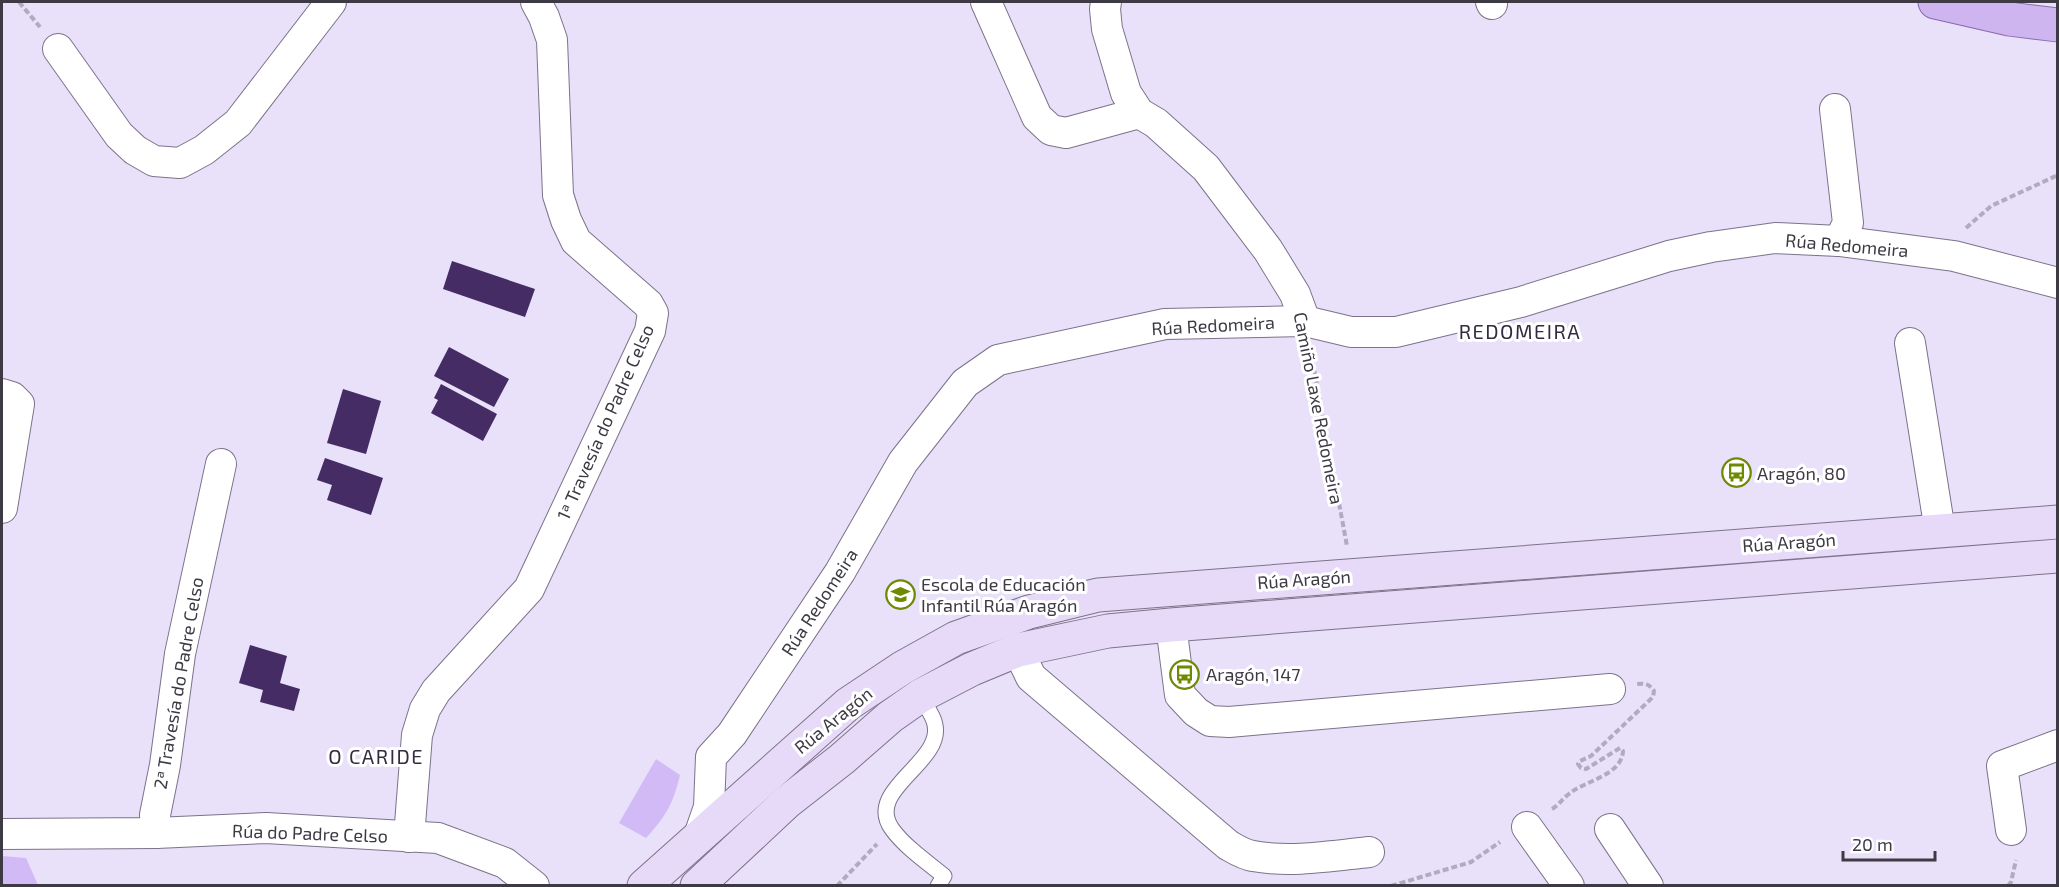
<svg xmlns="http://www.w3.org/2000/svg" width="2059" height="887" font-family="'Exo 2',sans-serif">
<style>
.green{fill:#d2baf7}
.building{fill:#462c65}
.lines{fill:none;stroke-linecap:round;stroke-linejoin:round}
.lane-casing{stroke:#7c738a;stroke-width:17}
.street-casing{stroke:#7c738a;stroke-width:32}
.secondary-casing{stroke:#7c738a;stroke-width:35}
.primary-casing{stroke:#8769ad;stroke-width:35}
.path{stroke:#b2aabe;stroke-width:4;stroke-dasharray:6 3;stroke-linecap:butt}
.lane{stroke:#fff;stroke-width:15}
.street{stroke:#fff;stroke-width:30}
.secondary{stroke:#e7daf8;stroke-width:33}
.primary{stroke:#ceb5f0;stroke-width:33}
.labels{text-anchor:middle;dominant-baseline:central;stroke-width:6;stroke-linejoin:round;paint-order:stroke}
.street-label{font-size:18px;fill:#3e3a44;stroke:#fff}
.poi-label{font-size:18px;fill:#3e3a44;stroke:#fff;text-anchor:start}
.neighbourhood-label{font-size:20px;letter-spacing:1.5px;fill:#332b3e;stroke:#fff}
</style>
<rect width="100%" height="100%" fill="#e9e0f9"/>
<g class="green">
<path d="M 656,759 L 680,775 C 673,804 666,816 646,838 L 619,823 Z"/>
<polygon points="2,856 26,858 38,885 2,885"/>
</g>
<g class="building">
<polygon points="452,261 535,289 525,317 443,289"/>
<polygon points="449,347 509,379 494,407 434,376"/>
<polygon points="441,384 497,414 483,441 431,413 438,400 434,398"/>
<polygon points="343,389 381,401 366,454 327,443"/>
<polygon points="325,458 383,478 371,515 327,500 332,485 317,480"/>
<polygon points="250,645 287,656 280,683 300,689 294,711 260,702 263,690 239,683"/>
</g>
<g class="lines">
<defs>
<path id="lane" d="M 920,696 C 925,705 934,716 935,725 C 943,763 864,790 892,829 C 905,847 927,862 944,876 L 938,886"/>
<g id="street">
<polyline points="986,2 1037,117 1051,130 1066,133 1139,113"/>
<polyline points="1106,2 1105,9 1107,29 1126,93 1139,113 1156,123 1206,168 1268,250 1295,294 1305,321"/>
<polyline points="1491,2 1492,4"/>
<polyline points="58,49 119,135 135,150 154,161 180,163 204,150 238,123 331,2"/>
<polyline points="1835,109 1848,223 1839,241"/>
<polyline points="1910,343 1940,531"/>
<polyline points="2,394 12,397 19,404 2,508"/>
<polyline points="1171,625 1180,695 1196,712 1210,721 1229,722 1610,689"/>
<path d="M 1018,650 L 1031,677 L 1228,845 C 1235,849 1244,855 1253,856 C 1291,863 1331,856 1369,852"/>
<polyline points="1527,827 1569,886"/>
<polyline points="1610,829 1648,886"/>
<polyline points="2011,830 2002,766 2058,745"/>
<polyline points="156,833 155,815 165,765 180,654 221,464"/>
<polyline points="2,834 156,833 266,828 438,838 505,863 534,886"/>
<polyline points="699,836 709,807 711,757 732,734 840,572 903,462 965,383 998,360 1165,324 1305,321 1351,332 1396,332 1521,302 1669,256 1711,247 1775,238 1839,241 1954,256 2058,283"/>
<polyline points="409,837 417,735 425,709 436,691 529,589 650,331 653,313 648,304 576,241 566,220 558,195 552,40 544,17 536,2"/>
</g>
<g id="secondary">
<polyline points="644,886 848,704 902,668 956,638 1029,612 1098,595 2058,522"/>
<polyline points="697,886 787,802 842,759 890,717 920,696 972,669 1018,650 1108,631 1171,625 2058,556"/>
</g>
<polyline id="primary" points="1935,2 2009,19 2058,25"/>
</defs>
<use href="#lane" class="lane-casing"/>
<use href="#street" class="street-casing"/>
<use href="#secondary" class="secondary-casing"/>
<use href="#primary" class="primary-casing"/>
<g class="path">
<polyline points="19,2 40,27"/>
<polyline points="1966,228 1991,206 2058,175"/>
<polyline points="1311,353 1347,546"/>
<path d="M 1552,809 C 1559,805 1563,798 1570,793 C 1585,781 1622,775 1623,751 L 1620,748 L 1586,769 L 1581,768 L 1578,764 L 1580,761 L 1591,756 L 1653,697 L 1654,691 C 1649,684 1646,683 1637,684"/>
<polyline points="837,886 877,844"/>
<polyline points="1391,886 1471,862 1500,842"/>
<polyline points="2008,886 2011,882 2016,860"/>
</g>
<use href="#lane" class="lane"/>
<use href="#street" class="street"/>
<use href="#secondary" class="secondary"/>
<use href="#primary" class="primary"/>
</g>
<defs>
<symbol id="bus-ring" viewBox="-11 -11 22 22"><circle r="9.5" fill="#fff" stroke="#6e8a00" stroke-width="1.5"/><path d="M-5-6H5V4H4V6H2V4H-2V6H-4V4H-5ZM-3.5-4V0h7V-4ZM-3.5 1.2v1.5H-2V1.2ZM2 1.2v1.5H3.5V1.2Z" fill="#6e8a00"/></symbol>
<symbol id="school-ring" viewBox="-11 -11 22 22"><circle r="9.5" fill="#fff" stroke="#6e8a00" stroke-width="1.5"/><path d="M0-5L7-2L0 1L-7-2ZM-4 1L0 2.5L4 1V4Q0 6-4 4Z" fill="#6e8a00"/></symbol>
</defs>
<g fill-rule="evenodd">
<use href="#bus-ring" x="1720" y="456" width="33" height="33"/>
<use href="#school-ring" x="884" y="578" width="33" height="33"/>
<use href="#bus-ring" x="1168" y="658" width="33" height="33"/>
</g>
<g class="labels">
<g class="street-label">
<text transform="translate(1847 245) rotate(5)">Rúa Redomeira</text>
<text transform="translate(1213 325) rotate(-3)">Rúa Redomeira</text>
<text transform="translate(1319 408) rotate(79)">Camiño Laxe Redomeira</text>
<text transform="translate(605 422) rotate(-66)">1ª Travesía do Padre Celso</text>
<text transform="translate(1789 542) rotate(-4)">Rúa Aragón</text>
<text transform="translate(1304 579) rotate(-4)">Rúa Aragón</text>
<text transform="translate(819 602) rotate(-57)">Rúa Redomeira</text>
<text transform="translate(178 683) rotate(-80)">2ª Travesía do Padre Celso</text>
<text transform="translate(833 720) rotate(-39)">Rúa Aragón</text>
<text transform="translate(310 833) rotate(2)">Rúa do Padre Celso</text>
</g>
<g class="poi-label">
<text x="1757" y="473">Aragón, 80</text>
<text x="921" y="584">Escola de Educación<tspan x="921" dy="21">Infantil Rúa Aragón</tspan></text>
<text x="1206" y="674">Aragón, 147</text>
</g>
<g class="neighbourhood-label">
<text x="1520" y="331">REDOMEIRA</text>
<text x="376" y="756">O CARIDE</text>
</g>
</g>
<rect width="2059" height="887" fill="none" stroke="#3e3a44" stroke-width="6"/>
<path d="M1843 851v9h92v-9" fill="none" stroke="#3e3a44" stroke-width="3"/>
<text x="1852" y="851" font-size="18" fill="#3e3a44" stroke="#ffffff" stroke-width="4.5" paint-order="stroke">20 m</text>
</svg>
